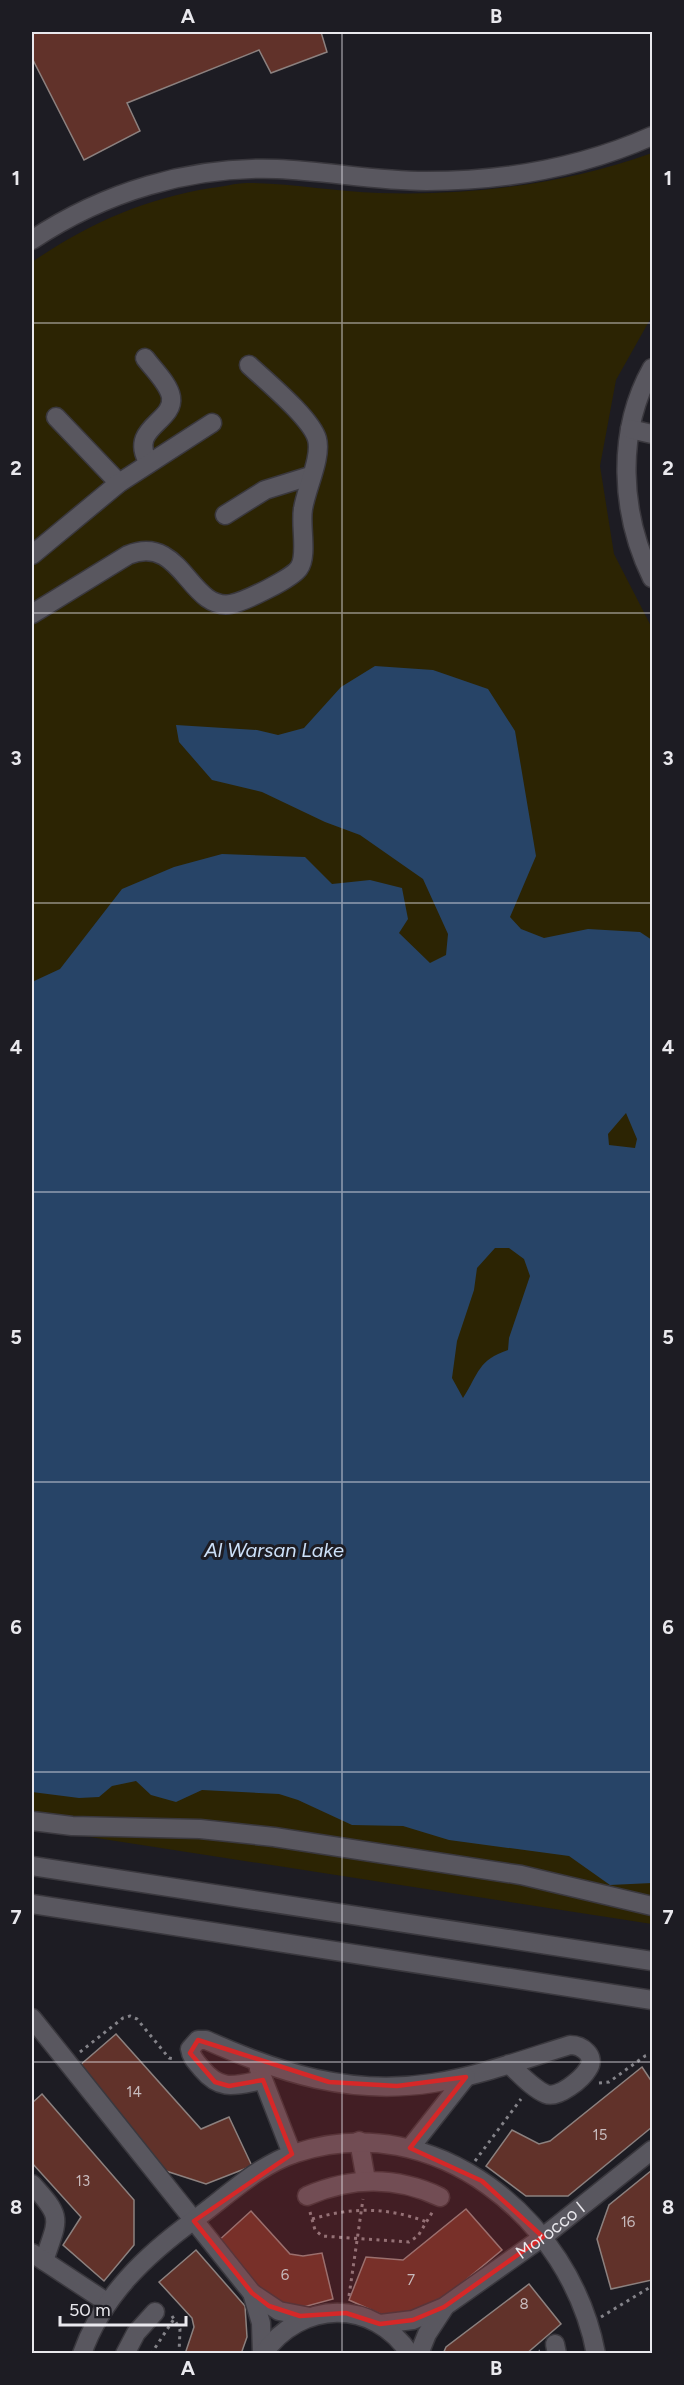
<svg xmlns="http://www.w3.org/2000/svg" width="684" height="2385" font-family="Figtree,sans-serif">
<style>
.sand{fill:#2c2403}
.water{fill:#274467;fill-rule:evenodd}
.building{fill:#61322a;stroke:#8c817f;stroke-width:1.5}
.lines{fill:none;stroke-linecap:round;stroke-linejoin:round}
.minor-casing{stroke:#3a383e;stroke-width:21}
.path{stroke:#848389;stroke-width:3;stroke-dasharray:3 4.5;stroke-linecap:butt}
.minor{stroke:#59575f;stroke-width:18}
.marked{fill:#d62828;fill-opacity:0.2;stroke:#d62828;stroke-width:4.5;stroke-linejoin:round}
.grid{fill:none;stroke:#e9e8ed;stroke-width:1.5;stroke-opacity:0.55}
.labels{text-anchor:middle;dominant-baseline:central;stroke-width:6;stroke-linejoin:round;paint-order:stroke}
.number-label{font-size:15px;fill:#c7babc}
.street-label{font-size:18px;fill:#e9e8ed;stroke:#1d1c23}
.water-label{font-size:20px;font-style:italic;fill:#cde1f9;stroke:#1d1c23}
.neatline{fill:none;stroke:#e9e8ed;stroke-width:2}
.grid-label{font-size:20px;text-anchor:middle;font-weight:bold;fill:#e9e8ed}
</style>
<rect width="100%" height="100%" fill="#1d1c23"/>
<path class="sand" d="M 652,153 L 652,316 L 616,380 L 600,466 L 614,554 L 652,628 L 652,1924 L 32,1828 L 32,262 C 88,224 143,199 211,188 C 223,187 235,183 247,183 C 291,183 335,192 379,193 C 472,196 565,184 652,153 Z"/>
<path class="water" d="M 375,666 L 433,670 L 488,689 L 515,731 L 536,856 L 510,917 L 521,929 L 544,938 L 588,929 L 640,932 L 652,940 L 652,1883 L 610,1885 L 569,1856 L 449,1840 L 403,1826 L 352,1825 L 298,1800 L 279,1794 L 202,1790 L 176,1802 L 151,1795 L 136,1781 L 112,1786 L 99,1797 L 79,1798 L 32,1792 L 32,982 L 60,969 L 122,889 L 174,867 L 222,854 L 305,857 L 332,884 L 370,880 L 402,888 L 408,919 L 399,933 L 430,963 L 446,955 L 448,934 L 423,879 L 360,835 L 325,822 L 262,792 L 212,780 L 179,742 L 176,725 L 257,730 L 278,735 L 304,728 L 341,687 ZM 626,1113 L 637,1139 L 635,1148 L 609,1145 L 608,1134 ZM 495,1248 L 509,1248 L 524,1259 L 530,1276 L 509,1338 L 508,1350 C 478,1360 479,1373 463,1398 L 452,1378 L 457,1341 L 474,1290 L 477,1268 Z"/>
<g class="building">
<polygon points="32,32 321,32 327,52 271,73 259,50 127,103 140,131 84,160 32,58"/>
<polygon points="116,2034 201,2129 229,2117 252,2166 206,2184 166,2171 79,2066"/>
<polygon points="642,2067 652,2082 652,2127 568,2196 526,2196 486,2166 512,2130 539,2144 550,2141"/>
<polygon points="42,2094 134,2200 134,2245 104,2281 63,2245 81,2217 32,2163 32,2103"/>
<polygon points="652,2170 652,2280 611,2289 597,2239 609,2205"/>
<polygon points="466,2209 502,2250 426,2313 387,2317 349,2300 366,2257 403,2260"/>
<polygon points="251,2211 290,2254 303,2256 322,2253 333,2299 296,2309 257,2294 216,2243"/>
<polygon points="196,2250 245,2306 247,2337 241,2354 185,2354 194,2327 192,2318 159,2282"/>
<polygon points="529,2284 561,2324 526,2354 443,2354 446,2347"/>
</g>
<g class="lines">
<defs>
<g id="minor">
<path d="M 32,240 C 104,192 190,166 277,169 C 327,171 376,181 426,181 C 504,181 582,167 652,136"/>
<path d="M 145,358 C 153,369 169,384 171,397 C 175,422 127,428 149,463"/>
<path d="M 652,368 C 616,432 620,513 652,578"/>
<polyline points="56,417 119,483"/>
<polyline points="630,429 652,434"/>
<polyline points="225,515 265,490 310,476"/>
<polyline points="32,555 119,483 212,423"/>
<path d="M 32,614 L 128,555 C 182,533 189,611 231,604 C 244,602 293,578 299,568 C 308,556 300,525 303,509 C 306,489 322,457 317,439 C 311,418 266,381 249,365"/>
<polyline points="32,1821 72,1826 200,1829 274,1837 521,1875 652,1906"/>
<polyline points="32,1866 652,1961"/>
<polyline points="32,1904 652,2000"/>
<polyline points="32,2018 252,2293 279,2311 310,2317"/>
<polyline points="259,2069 292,2154"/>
<path d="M 263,2080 C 236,2085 221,2092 202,2069 C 196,2062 191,2057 190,2049 L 198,2040 L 206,2040 C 280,2073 350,2096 433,2083 C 479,2076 525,2059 570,2045 C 582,2045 597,2056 588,2069 C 582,2079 558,2099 546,2094 C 532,2088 520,2074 509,2064"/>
<polyline points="359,2141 366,2180"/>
<polyline points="410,2148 466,2077"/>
<path d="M 32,2184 C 64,2219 58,2218 44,2261"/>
<path d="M 307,2196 C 351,2177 396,2176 440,2197"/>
<polyline points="32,2253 108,2303"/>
<polyline points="252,2293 261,2323 262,2354"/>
<path id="s1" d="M 380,2324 L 413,2320 L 444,2307 L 543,2237 L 652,2150"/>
<polyline points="555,2344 557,2354"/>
<path d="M 82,2354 C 102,2296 146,2255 194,2220 C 226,2197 258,2165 296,2153 C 434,2107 571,2219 596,2354"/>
<polyline points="125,2354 136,2333 155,2312"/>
<path d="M 263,2354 C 301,2300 373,2298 410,2354"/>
<polyline points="419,2354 427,2334 444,2308"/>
</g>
</defs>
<use href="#minor" class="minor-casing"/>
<g class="path">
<polyline points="80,2052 123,2018 130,2016 137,2019 169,2058 176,2059"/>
<polyline points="599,2083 609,2082 645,2056 652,2054"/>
<polyline points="475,2161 521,2099"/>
<polyline points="310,2212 315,2230 322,2236 409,2242 418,2236 433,2211"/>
<path d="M 312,2219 C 352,2207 387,2207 427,2222"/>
<polyline points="349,2296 363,2199"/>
<polyline points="172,2316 180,2329 179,2354"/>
<polyline points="601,2317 652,2286"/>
<polyline points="151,2354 174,2319"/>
<polyline points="532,2354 540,2351"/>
</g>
<use href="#minor" class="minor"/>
</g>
<path class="marked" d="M 198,2040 L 329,2082 L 397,2086 L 466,2077 L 410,2148 L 482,2181 L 543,2237 L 444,2307 L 413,2320 L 380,2324 L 346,2313 L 300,2316 L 269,2306 L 252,2293 L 194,2221 L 292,2154 L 263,2080 L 229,2086 L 215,2082 L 190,2053 Z"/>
<path class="grid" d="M 342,32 L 342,2354M 32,323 L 652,323M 32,613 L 652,613M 32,903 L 652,903M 32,1192 L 652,1192M 32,1482 L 652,1482M 32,1772 L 652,1772M 32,2062 L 652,2062"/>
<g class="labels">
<g class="number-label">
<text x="134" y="2092">14</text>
<text x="600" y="2135">15</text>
<text x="83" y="2181">13</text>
<text x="628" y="2222">16</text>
<text x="285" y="2275">6</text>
<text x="411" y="2280">7</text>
<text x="524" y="2304">8</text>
</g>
<g class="street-label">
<text stroke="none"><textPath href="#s1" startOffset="198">Morocco I</textPath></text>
</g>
<g class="water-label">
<text x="274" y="1550">Al Warsan Lake</text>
</g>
</g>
<rect width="684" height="2385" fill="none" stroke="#1d1c23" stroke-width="66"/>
<path d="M60 2316v9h126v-9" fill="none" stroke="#e9e8ed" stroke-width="3"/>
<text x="69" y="2316" font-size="18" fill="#e9e8ed" stroke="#1d1c23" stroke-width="4.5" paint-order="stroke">50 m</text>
<rect x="33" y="33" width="618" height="2319" class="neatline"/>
<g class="grid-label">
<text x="188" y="23">A</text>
<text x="496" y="23">B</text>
<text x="16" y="185">1</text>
<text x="668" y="185">1</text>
<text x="16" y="475">2</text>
<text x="668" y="475">2</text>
<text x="16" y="765">3</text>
<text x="668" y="765">3</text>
<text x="16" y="1054">4</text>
<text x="668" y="1054">4</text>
<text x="16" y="1344">5</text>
<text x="668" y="1344">5</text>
<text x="16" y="1634">6</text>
<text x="668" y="1634">6</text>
<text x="16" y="1924">7</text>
<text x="668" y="1924">7</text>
<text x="16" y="2214">8</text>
<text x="668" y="2214">8</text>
<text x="188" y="2375">A</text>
<text x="496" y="2375">B</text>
</g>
</svg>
